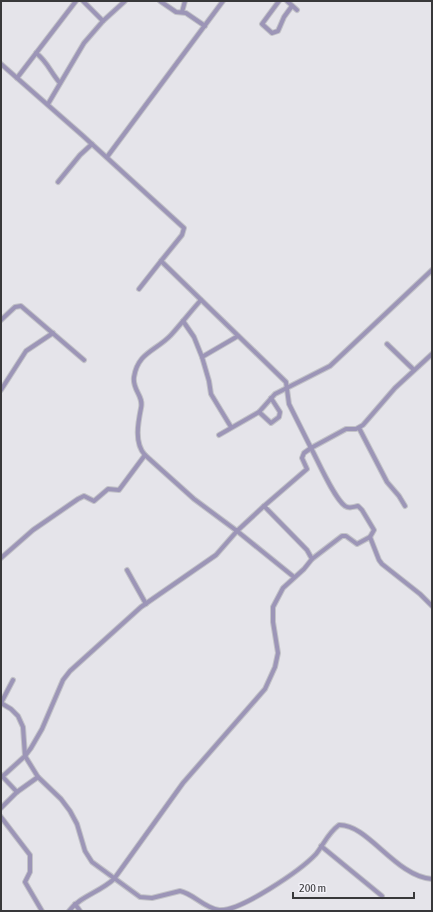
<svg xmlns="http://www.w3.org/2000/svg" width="433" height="912" font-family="'Asap Condensed',sans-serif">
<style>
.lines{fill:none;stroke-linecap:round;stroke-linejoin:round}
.minor-casing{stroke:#c2c2c7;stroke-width:6}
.minor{stroke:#9c95b7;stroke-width:4}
</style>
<rect width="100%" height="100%" fill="#e5e4ea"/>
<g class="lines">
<defs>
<g id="minor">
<polyline points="83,1 103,21"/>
<polyline points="160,1 176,12 186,13 205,26"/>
<polyline points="279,1 262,24 272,33 278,31 284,17 292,6"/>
<polyline points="287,1 297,10"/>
<polyline points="182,12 185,1"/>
<path d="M 36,53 C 47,61 51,73 60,83"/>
<polyline points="1,64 82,135 184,228 182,235 161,261 286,382 289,404 311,448 346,429 356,429 363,425 395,388 432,354"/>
<polyline points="17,78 76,1"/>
<polyline points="48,104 84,43 103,21 125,1"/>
<polyline points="107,157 223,1"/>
<polyline points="58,182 80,155 92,144"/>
<polyline points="139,289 161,261"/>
<path d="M 201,300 C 191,311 181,324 171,335 C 156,351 138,352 134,377 C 132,390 144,396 141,408 C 138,423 134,443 145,455 L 194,499 L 237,531 L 264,506"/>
<polyline points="1,320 15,307 21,306 84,360"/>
<polyline points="183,321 194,337 202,357"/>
<polyline points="387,344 414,370"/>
<polyline points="1,390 26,351 53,333"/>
<polyline points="259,412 271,423 279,417 280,412 271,398"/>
<polyline points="231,427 211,394 209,381 202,357 238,336"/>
<polyline points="359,428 387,482 399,496 405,506"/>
<polyline points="219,435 259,412 275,394 330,366 432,270"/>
<polyline points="1,558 33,530 78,499 84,496 94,501 108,489 119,490 145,455"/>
<polyline points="312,559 342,536 346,536 357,544 370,537 379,560 382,564 420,594 432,606"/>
<polyline points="127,570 146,604"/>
<path d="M 1,703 L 11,709 L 18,716 L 23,727 L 25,756 L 38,777 L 61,799 L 70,811 L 77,824 L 85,851 L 92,862 L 140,897 L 152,898 L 180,891 C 194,894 204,908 219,910 C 240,912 301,870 316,854 C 324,844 328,833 339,825 C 368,824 395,876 432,879"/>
<polyline points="1,703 13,680"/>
<polyline points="1,775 17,792"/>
<polyline points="3,776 25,756 31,748 42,729 63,680 70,671 141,607 216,555 237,531 294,577"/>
<polyline points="1,808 17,792 38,777"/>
<polyline points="1,817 30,855 30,872 25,882 42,911"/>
<polyline points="321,846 382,896"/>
<polyline points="75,904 80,911"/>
<path d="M 69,911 C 79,897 100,892 114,879 L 183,783 L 265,689 L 275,667 L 278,653 L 273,622 L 273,607 L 283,588 L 304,569 L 312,559 L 307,550 L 264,506 L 307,469 L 302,458 L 304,453 L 311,448 C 318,461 334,498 345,506 C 349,509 353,507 358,506 L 362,510 L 374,530 L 370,537"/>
</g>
</defs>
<use href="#minor" class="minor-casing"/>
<use href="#minor" class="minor"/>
</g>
<rect width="433" height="912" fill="none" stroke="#38383a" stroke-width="4"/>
<path d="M293 892v6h121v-6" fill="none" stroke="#38383a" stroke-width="2"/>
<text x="299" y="892" font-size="12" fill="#38383a" stroke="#f2f1f8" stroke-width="3" paint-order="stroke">200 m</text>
</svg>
